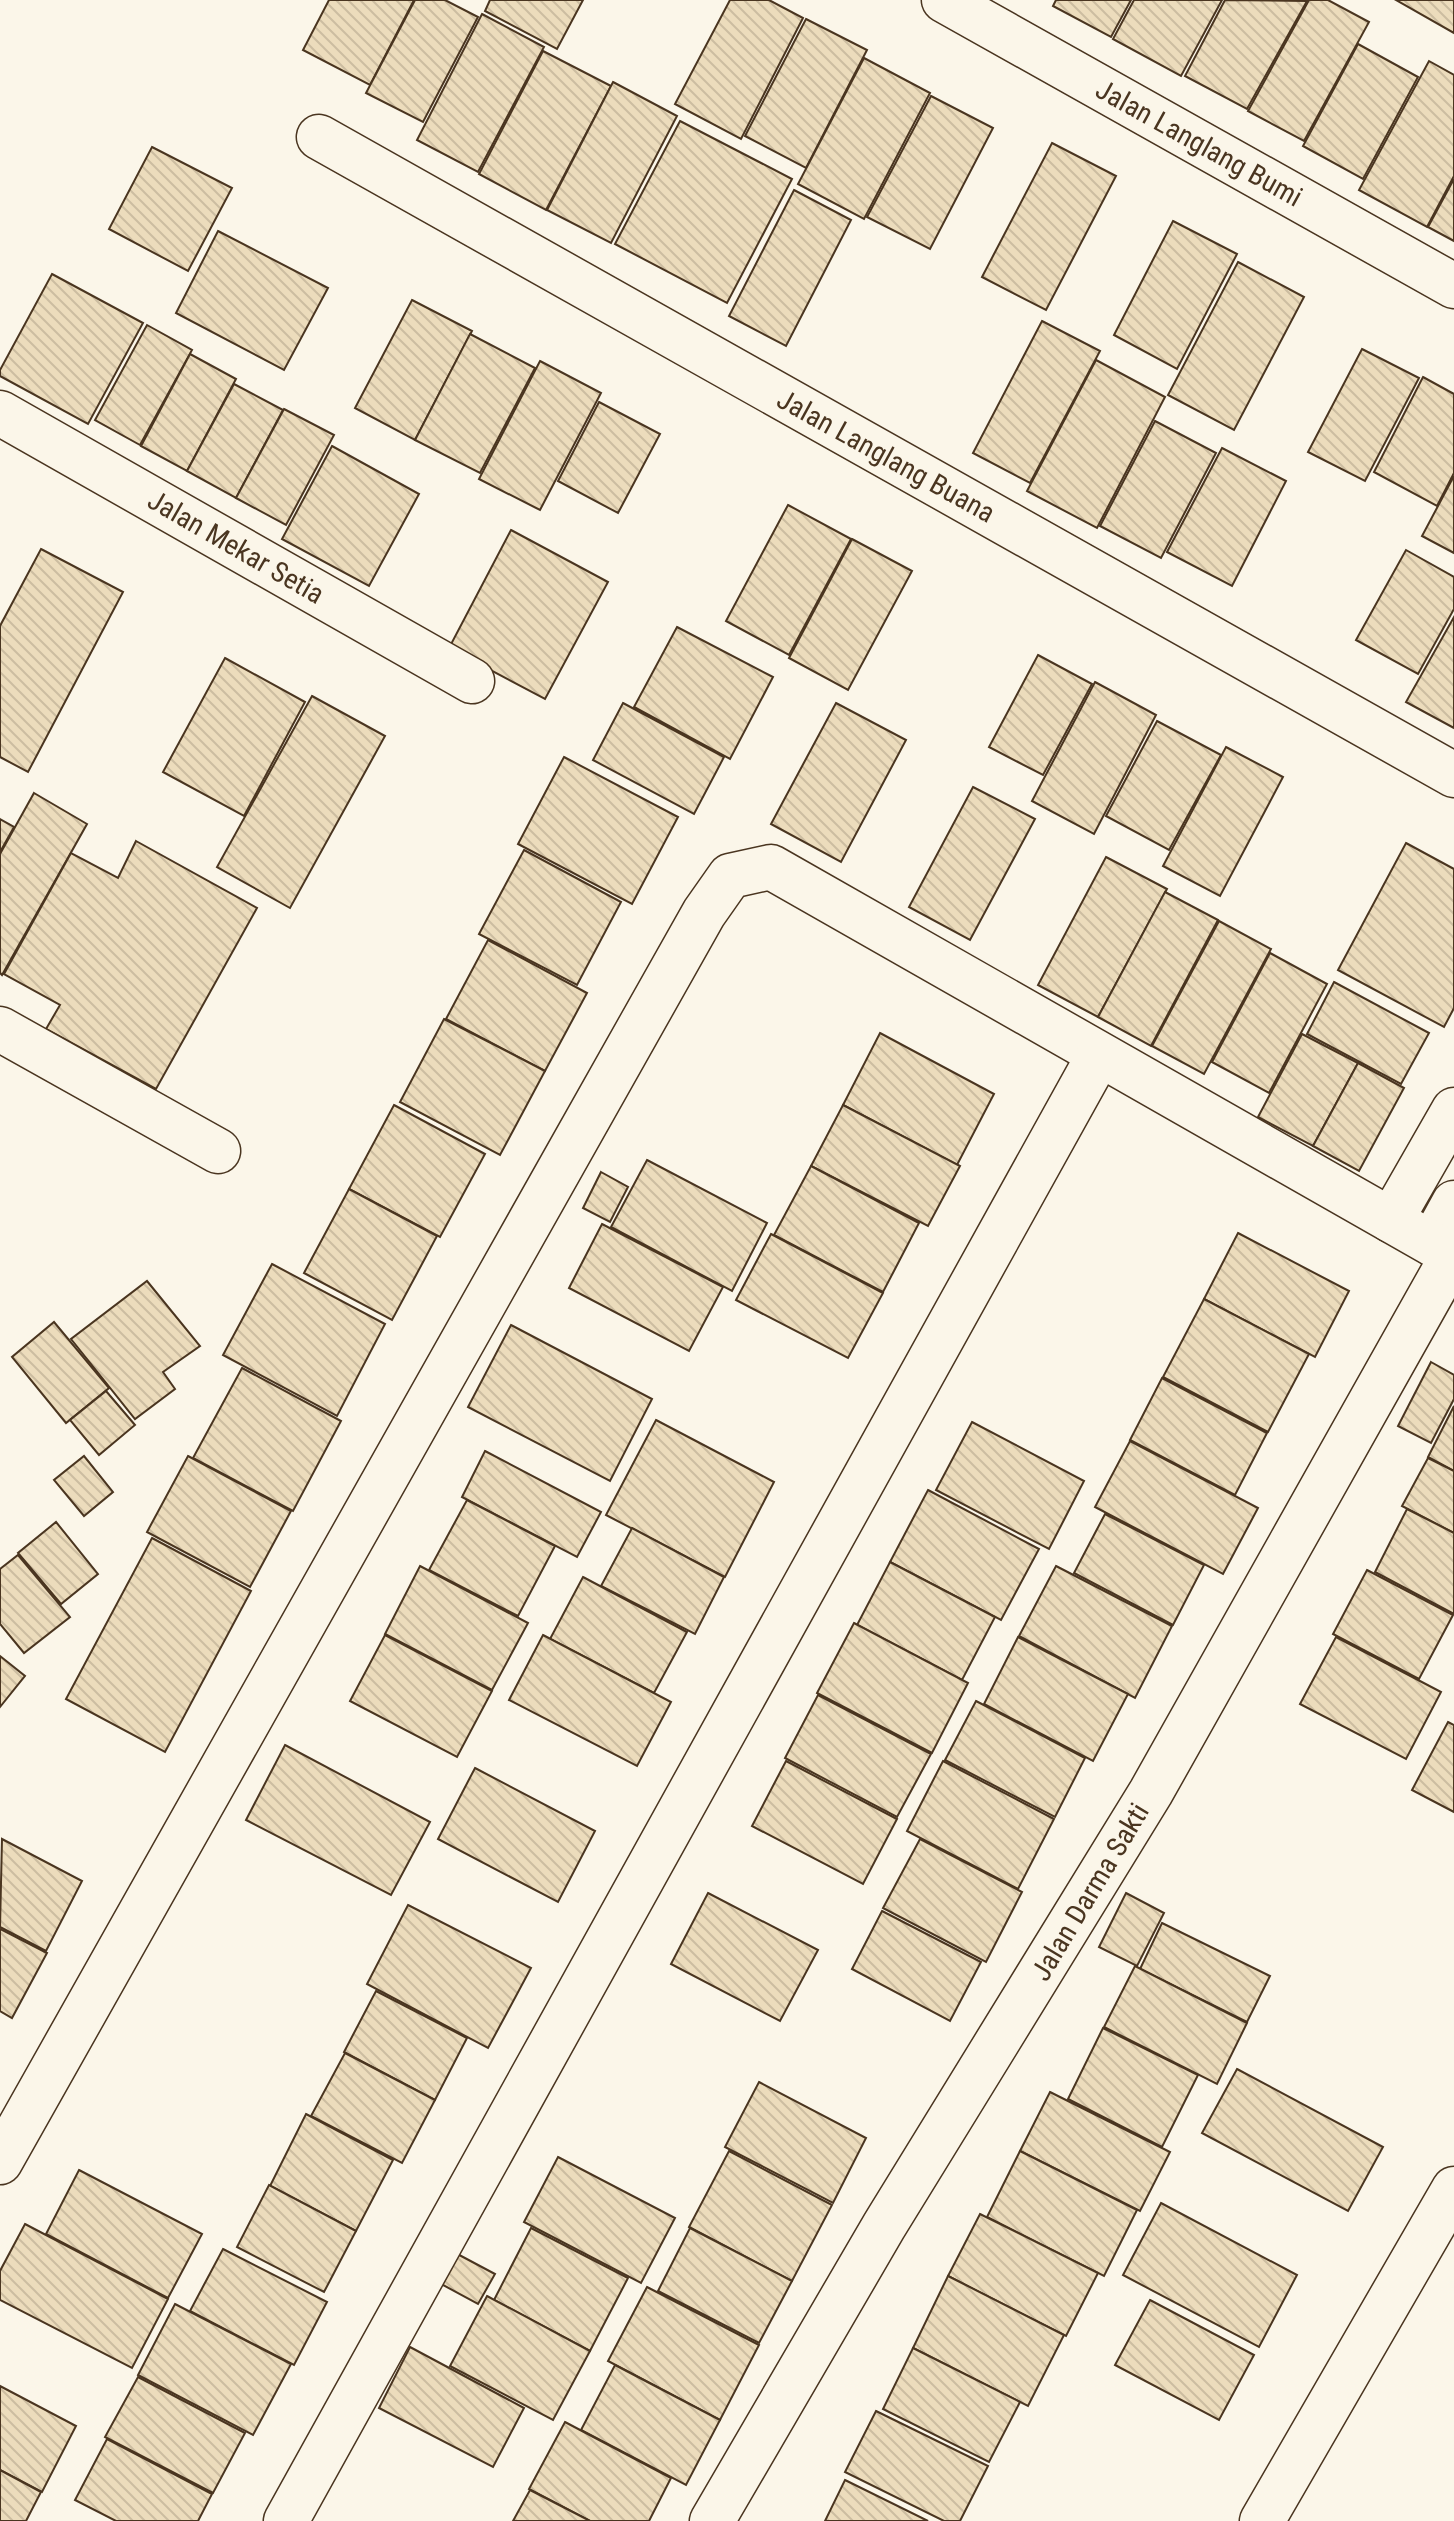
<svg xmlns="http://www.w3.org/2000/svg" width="1454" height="2521" font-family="'Roboto Condensed',sans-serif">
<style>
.building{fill:url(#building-back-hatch);stroke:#4a3520;stroke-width:2}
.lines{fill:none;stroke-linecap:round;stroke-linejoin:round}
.street-casing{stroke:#4a3520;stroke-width:47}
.street{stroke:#fbf6e9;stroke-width:44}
.labels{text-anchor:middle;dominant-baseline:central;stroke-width:6;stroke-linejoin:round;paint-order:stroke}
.street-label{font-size:28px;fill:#4a3520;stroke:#fbf6e9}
</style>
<defs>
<pattern id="building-back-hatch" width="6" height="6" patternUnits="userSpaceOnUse" patternTransform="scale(2)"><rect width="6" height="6" fill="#ecdcbc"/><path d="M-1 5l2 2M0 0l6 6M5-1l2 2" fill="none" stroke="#ccbda1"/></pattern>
</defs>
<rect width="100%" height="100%" fill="#fbf6e9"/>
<g class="building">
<polygon points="329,0 414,0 370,85 303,50"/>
<polygon points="415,0 445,0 478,17 423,122 366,93"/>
<polygon points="490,0 583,0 557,49 485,11"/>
<polygon points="730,0 769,0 803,18 741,139 675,104"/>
<polygon points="1056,0 1131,0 1111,37 1053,6"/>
<polygon points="1134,0 1222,0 1181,76 1113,39"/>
<polygon points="1225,0 1307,1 1247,109 1185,76"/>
<polygon points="1309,0 1328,0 1369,22 1304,141 1248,111"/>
<polygon points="1396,0 1454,0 1454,33"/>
<polygon points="482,14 544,47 478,172 417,140"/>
<polygon points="806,19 867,50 806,168 745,136"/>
<polygon points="1358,44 1418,77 1363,179 1303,146"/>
<polygon points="543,51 611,86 546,210 479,174"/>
<polygon points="864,58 930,93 864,219 798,184"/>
<polygon points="1429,61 1454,75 1454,176 1427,227 1359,190"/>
<polygon points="613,82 677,116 611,243 547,210"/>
<polygon points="931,96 993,128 930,249 867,217"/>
<polygon points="680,121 792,179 727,303 615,244"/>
<polygon points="1052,143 1116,176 1046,310 982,277"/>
<polygon points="152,147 232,188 188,271 109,229"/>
<polygon points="1454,179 1454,241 1428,227"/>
<polygon points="794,190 851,220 786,346 729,316"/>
<polygon points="1173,221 1237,254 1177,369 1114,335"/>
<polygon points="218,231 328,288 284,370 176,313"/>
<polygon points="1238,262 1304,297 1234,430 1168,395"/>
<polygon points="52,274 143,323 88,424 0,376 0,370"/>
<polygon points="412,300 472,331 415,440 355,408"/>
<polygon points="1042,321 1100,351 1030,483 973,453"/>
<polygon points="147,325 192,350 140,445 95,420"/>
<polygon points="470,334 535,368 480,473 415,440"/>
<polygon points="1362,349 1419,378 1365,481 1308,452"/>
<polygon points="190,354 236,379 187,471 141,446"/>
<polygon points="1096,360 1165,397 1097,528 1027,491"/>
<polygon points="540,361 601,393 540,510 479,479"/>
<polygon points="1423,377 1454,394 1454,473 1437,506 1374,472"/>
<polygon points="234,384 283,410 236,498 187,471"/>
<polygon points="599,402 660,434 618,513 558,481"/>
<polygon points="284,409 334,435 286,525 236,498"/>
<polygon points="1155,421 1216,453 1161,558 1100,526"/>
<polygon points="332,446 419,494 369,586 282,539"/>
<polygon points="1222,448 1286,481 1232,586 1167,552"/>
<polygon points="1454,476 1454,553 1422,536"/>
<polygon points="788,505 851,539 789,655 726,621"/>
<polygon points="511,530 608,582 545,699 449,648"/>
<polygon points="852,539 912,571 848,690 789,658"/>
<polygon points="41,549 123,592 28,772 0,757 0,626"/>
<polygon points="1406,550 1454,577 1454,609 1418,674 1356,640"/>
<polygon points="1454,617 1454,728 1406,702"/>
<polygon points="677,627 773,677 730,759 634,707"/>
<polygon points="1038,655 1092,684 1043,775 989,747"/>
<polygon points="225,658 305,702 244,816 163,772"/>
<polygon points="1095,682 1156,715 1094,834 1032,801"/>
<polygon points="312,696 385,736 290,908 217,867"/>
<polygon points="623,703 724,757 694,814 593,760"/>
<polygon points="836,703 906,740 841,862 771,824"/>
<polygon points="1157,721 1221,755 1169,850 1106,816"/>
<polygon points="1226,747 1283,777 1220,896 1163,866"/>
<polygon points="564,757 678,817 632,904 518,844"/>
<polygon points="973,787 1035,819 970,940 909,907"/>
<polygon points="34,793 87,824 2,975 0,973 0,854"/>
<polygon points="0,819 14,827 0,852"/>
<polygon points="136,841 257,908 156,1089 46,1029 60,1005 4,974 71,853 118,878"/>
<polygon points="1406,843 1454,869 1454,1008 1444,1027 1338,970"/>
<polygon points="524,850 621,902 577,985 479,934"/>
<polygon points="1106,857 1167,889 1098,1017 1038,985"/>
<polygon points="1165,892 1218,920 1151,1046 1098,1017"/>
<polygon points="1219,921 1271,949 1204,1074 1152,1046"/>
<polygon points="488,940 587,993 545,1071 446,1019"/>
<polygon points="1270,953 1327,984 1269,1093 1212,1062"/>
<polygon points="1334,982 1429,1033 1401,1084 1307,1034"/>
<polygon points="444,1019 545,1071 500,1155 400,1102"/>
<polygon points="880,1033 994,1094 957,1165 843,1105"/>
<polygon points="1302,1034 1358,1063 1313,1146 1258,1117"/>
<polygon points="1358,1063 1404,1088 1359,1171 1313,1146"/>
<polygon points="394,1105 485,1154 440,1237 349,1189"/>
<polygon points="843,1105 960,1166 928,1226 811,1166"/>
<polygon points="647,1160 767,1223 732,1291 611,1227"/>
<polygon points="811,1166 919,1223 883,1292 774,1235"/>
<polygon points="601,1172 628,1187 610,1222 583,1208"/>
<polygon points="349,1189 437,1236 392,1320 304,1273"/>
<polygon points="602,1224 723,1287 689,1351 569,1288"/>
<polygon points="1238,1233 1349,1291 1315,1357 1204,1299"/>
<polygon points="771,1234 883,1293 848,1358 736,1300"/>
<polygon points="272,1264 385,1324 337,1416 223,1355"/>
<polygon points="147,1281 200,1346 163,1372 175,1389 135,1419 71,1339"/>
<polygon points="1204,1299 1309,1354 1268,1432 1163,1377"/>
<polygon points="54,1322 109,1388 66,1423 12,1357"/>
<polygon points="511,1325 652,1399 610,1481 468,1407"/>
<polygon points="1431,1362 1454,1375 1454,1399 1431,1443 1398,1426"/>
<polygon points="242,1368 341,1421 293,1511 193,1458"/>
<polygon points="1162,1378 1267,1433 1235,1495 1130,1440"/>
<polygon points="106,1391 135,1425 99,1455 70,1420"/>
<polygon points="1454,1406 1454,1471 1428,1457"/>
<polygon points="656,1420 774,1482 725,1577 606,1515"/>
<polygon points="972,1422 1084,1481 1049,1549 936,1490"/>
<polygon points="1130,1441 1258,1508 1223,1574 1095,1507"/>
<polygon points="485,1451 601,1512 577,1557 462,1497"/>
<polygon points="84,1456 113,1492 84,1516 54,1480"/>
<polygon points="188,1456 291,1511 250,1587 147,1532"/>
<polygon points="1428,1458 1454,1471 1454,1533 1402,1506"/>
<polygon points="928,1490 1039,1549 1001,1620 890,1562"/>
<polygon points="467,1500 555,1546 518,1616 429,1570"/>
<polygon points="1407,1509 1454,1533 1454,1614 1375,1572"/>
<polygon points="1105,1514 1204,1565 1173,1625 1074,1573"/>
<polygon points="56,1522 98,1574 61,1604 18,1553"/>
<polygon points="632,1528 724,1577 695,1634 601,1586"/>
<polygon points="152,1538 251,1591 165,1752 66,1699"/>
<polygon points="18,1555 70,1617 24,1653 0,1624 0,1569"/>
<polygon points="890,1562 995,1617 962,1680 857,1625"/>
<polygon points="420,1566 528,1623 492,1690 385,1634"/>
<polygon points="1056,1566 1172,1626 1135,1698 1019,1636"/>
<polygon points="1367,1570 1453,1615 1419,1679 1333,1634"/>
<polygon points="583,1577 687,1632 654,1693 550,1639"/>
<polygon points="854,1623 968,1683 932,1753 817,1693"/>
<polygon points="385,1635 492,1691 457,1757 350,1701"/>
<polygon points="543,1635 671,1702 637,1766 509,1700"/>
<polygon points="1018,1637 1128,1694 1093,1761 984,1704"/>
<polygon points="1336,1637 1441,1692 1406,1759 1300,1704"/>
<polygon points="0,1656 25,1676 0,1707"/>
<polygon points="818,1695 931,1754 897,1817 785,1758"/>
<polygon points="976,1701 1085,1758 1055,1817 945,1760"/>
<polygon points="1448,1722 1454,1725 1454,1812 1412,1790"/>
<polygon points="285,1745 430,1822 391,1895 246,1820"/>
<polygon points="786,1761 897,1819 863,1884 752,1826"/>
<polygon points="943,1761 1054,1819 1018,1889 907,1831"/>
<polygon points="475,1768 595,1831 558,1902 438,1839"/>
<polygon points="2,1839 82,1881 46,1951 0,1927"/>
<polygon points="920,1839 1022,1892 986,1962 883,1908"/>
<polygon points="708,1893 818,1950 780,2021 671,1964"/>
<polygon points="1126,1893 1164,1913 1137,1966 1099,1947"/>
<polygon points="408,1905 531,1968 488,2048 367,1984"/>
<polygon points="882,1911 981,1962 950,2021 852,1969"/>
<polygon points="1162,1923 1270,1976 1247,2022 1140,1969"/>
<polygon points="0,1929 47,1953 12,2018 0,2011"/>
<polygon points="1135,1966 1247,2023 1217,2084 1104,2027"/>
<polygon points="376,1991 467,2038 435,2100 344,2052"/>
<polygon points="1103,2028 1198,2075 1162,2147 1068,2099"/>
<polygon points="345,2053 435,2100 402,2163 311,2116"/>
<polygon points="1237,2069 1383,2147 1348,2211 1202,2133"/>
<polygon points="759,2082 866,2138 833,2203 725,2147"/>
<polygon points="1050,2092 1170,2152 1140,2211 1020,2151"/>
<polygon points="306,2114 393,2160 356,2231 270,2186"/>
<polygon points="729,2151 832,2205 792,2281 689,2227"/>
<polygon points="1020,2151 1137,2210 1104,2276 987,2217"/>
<polygon points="558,2157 675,2218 641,2283 524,2222"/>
<polygon points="79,2170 202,2234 168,2298 46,2234"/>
<polygon points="269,2185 356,2231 324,2292 237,2247"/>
<polygon points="1161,2203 1297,2275 1259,2347 1123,2275"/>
<polygon points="980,2214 1098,2273 1066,2336 948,2276"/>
<polygon points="25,2224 168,2299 132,2368 0,2300 0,2271"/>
<polygon points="531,2228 628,2278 590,2351 494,2300"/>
<polygon points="690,2228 792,2281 759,2343 658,2291"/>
<polygon points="223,2249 327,2302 294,2365 190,2311"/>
<polygon points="448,2249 495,2274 478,2304 432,2279"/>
<polygon points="948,2276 1064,2335 1028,2406 913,2348"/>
<polygon points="647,2287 759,2345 720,2420 608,2361"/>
<polygon points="487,2296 590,2351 553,2420 450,2366"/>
<polygon points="1150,2300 1254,2355 1219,2420 1115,2365"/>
<polygon points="175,2304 291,2364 253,2435 138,2375"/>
<polygon points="410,2347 524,2408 493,2467 379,2408"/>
<polygon points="913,2348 1020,2402 989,2462 883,2409"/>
<polygon points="615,2365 720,2420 686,2485 581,2430"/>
<polygon points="138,2377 245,2433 213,2493 105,2437"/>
<polygon points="0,2386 76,2426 42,2492 0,2470"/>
<polygon points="876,2411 988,2466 960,2521 944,2521 845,2472"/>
<polygon points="565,2422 671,2478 649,2521 590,2521 529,2489"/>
<polygon points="107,2439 212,2494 198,2521 116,2521 75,2500"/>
<polygon points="0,2470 41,2492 26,2521 0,2521"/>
<polygon points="845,2480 928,2521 825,2521"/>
<polygon points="530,2490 590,2521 513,2521"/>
</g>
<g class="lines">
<defs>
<g id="street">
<polyline points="944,0 1454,286"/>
<polyline points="319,137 1454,775"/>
<polyline points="0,413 472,681"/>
<polyline points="0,1029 218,1151"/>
<polyline points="1391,1220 1454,1110"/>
<polyline points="1432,1243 1454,1203"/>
<polyline points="0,2162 704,913 730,876 771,867 1454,1256"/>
<polyline points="286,2521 1099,1055"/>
<polyline points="712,2521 884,2226 1151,1792 1453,1255"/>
<polyline points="1262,2521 1454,2189"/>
</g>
</defs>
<use href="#street" class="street-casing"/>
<use href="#street" class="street"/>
</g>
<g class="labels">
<g class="street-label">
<text transform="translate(1199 143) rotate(29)">Jalan Langlang Bumi</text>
<text transform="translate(886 456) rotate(29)">Jalan Langlang Buana</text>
<text transform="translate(236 547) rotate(30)">Jalan Mekar Setia</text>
<text transform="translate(1090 1892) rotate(-59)">Jalan Darma Sakti</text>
</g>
</g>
</svg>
